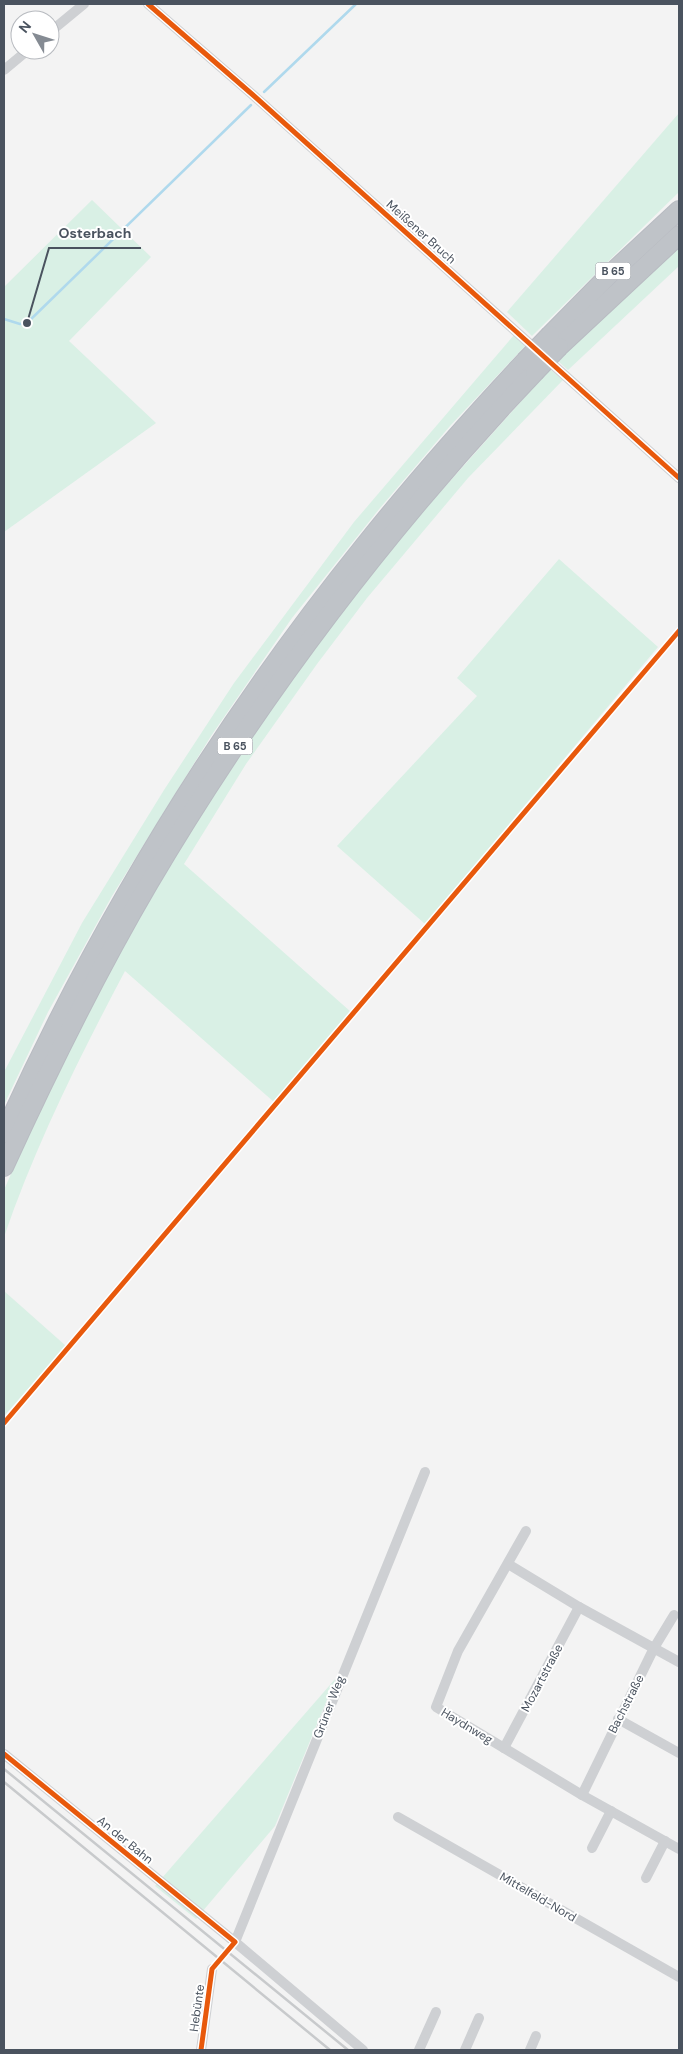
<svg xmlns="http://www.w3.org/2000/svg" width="683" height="2054" font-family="'DM Sans',sans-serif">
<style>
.green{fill:#d9f0e5}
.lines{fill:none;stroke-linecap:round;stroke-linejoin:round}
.stream{stroke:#afd9ed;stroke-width:2.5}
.highway-casing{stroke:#b8bbc2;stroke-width:20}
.street{stroke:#ced0d3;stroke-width:10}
.highway{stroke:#bfc3c8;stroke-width:18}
.rail{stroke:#c8cacc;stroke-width:2.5}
.highway-bridge-casing{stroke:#b8bbc2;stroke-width:20;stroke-linecap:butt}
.highway-bridge{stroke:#bfc3c8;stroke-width:18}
.cycleway-casing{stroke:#fff;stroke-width:8}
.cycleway{stroke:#e8590c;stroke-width:5}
.labels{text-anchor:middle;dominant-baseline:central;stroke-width:4;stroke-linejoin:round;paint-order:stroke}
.shield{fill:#fff;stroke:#80878f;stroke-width:1}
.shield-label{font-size:11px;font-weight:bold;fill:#4a535f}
.street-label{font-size:12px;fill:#4a535f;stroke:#fff}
.leader{fill:none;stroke:#4a535f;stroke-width:2}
.callout-dot{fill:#4a535f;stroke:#fff;stroke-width:2}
.callout-label{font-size:14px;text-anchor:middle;font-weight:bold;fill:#4a535f;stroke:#fff;stroke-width:4;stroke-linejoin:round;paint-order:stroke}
</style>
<rect width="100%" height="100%" fill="#f3f3f3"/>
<g class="green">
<polygon points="679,113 679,192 532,336 507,312"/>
<polygon points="92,200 151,257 69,341 156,423 4,532 4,287"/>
<polygon points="679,244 679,266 568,370 558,361 613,304"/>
<polygon points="514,335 525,346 450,426 380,508 292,618 211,736 112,896 48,1012 4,1105 4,1072 82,923 164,790 234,683 354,522"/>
<path d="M 550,369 L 563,380 L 468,478 L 367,598 L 317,664 L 246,764 L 184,864 L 351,1012 L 274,1102 L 125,971 C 79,1058 36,1144 4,1237 L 4,1190 L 38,1112 L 100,988 L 179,848 L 249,739 L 308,656 L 394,544 Z"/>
<polygon points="559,559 658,647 425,924 337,846 477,696 457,678"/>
<polygon points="4,1291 66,1346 4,1416"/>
<polygon points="336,1678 275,1826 196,1919 155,1886"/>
</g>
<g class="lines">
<g class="stream">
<polyline points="264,92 356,4"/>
<polyline points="4,319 20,324 27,323 251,105"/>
</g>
<defs>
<g id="highway">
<polyline points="550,335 607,277 679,210"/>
<polyline points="559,347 679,235"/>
<path d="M 4,1133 C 99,923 220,725 364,546 C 415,482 469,421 525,361"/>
<path d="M 4,1167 C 48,1071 95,975 149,883 C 258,698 388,527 535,372"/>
</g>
</defs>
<use href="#highway" class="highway-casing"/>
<g class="street">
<polyline points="148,4 253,95 679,478"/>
<polyline points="50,32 84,4"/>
<polyline points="4,70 28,50"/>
<polyline points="526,1531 458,1651 436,1707 582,1795 679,1849"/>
<polyline points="508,1564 579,1607 679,1662"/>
<polyline points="618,1719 679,1753"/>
<polyline points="504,1748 579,1607"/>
<polyline points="4,1754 235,1942 363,2050"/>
<polyline points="582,1795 654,1648 674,1615"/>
<polyline points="398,1817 679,1977"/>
<polyline points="592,1848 611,1811"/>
<polyline points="646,1878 665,1841"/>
<polyline points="235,1942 425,1472"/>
<polyline points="201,2050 212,1969"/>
<polyline points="419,2050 436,2012"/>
<polyline points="465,2050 479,2018"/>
<polyline points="530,2050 536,2036"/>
</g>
<use href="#highway" class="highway"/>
<g class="rail">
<polyline points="4,1769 348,2050"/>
<polyline points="4,1782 330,2050"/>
</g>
<defs>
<g id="highway-bridge">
<polyline points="525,361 550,335"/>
<polyline points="535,372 559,347"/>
</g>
</defs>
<use href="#highway-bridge" class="highway-bridge-casing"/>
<use href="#highway-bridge" class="highway-bridge"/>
<defs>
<g id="cycleway">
<polyline points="148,4 253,95 679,478"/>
<polyline points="4,1423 679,631"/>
<polyline points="4,1754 235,1942 212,1969 201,2050"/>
</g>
</defs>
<use href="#cycleway" class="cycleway-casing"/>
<use href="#cycleway" class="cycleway"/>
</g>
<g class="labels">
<g class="shield">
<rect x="595.5" y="262.5" width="35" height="17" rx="4"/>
<rect x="217.5" y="737.5" width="35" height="17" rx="4"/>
</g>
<g class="shield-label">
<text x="613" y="271">B 65</text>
<text x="235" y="746">B 65</text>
</g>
<g class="street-label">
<text transform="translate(421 232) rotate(42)">Meißener Bruch</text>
<text transform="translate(542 1678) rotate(-62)">Mozartstraße</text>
<text transform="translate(626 1704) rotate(-63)">Bachstraße</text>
<text transform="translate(329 1707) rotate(-69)">Grüner Weg</text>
<text transform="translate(467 1726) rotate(31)">Haydnweg</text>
<text transform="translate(125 1840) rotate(39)">An der Bahn</text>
<text transform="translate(538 1897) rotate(30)">Mittelfeld-Nord</text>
<text transform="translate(197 2008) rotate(-82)">Hebünte</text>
</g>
</g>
<path class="leader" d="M27 323L49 248H141"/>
<circle class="callout-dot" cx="27" cy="323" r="5"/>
<g class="callout-label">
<text x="95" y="238">Osterbach</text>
</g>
<rect width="683" height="2054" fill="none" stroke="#4a535f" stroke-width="10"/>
<g transform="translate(35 35) rotate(309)"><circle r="24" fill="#ffffff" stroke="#b7babf"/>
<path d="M0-4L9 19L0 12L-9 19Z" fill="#858b93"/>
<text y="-8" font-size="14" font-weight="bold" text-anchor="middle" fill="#4a535f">N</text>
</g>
</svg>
